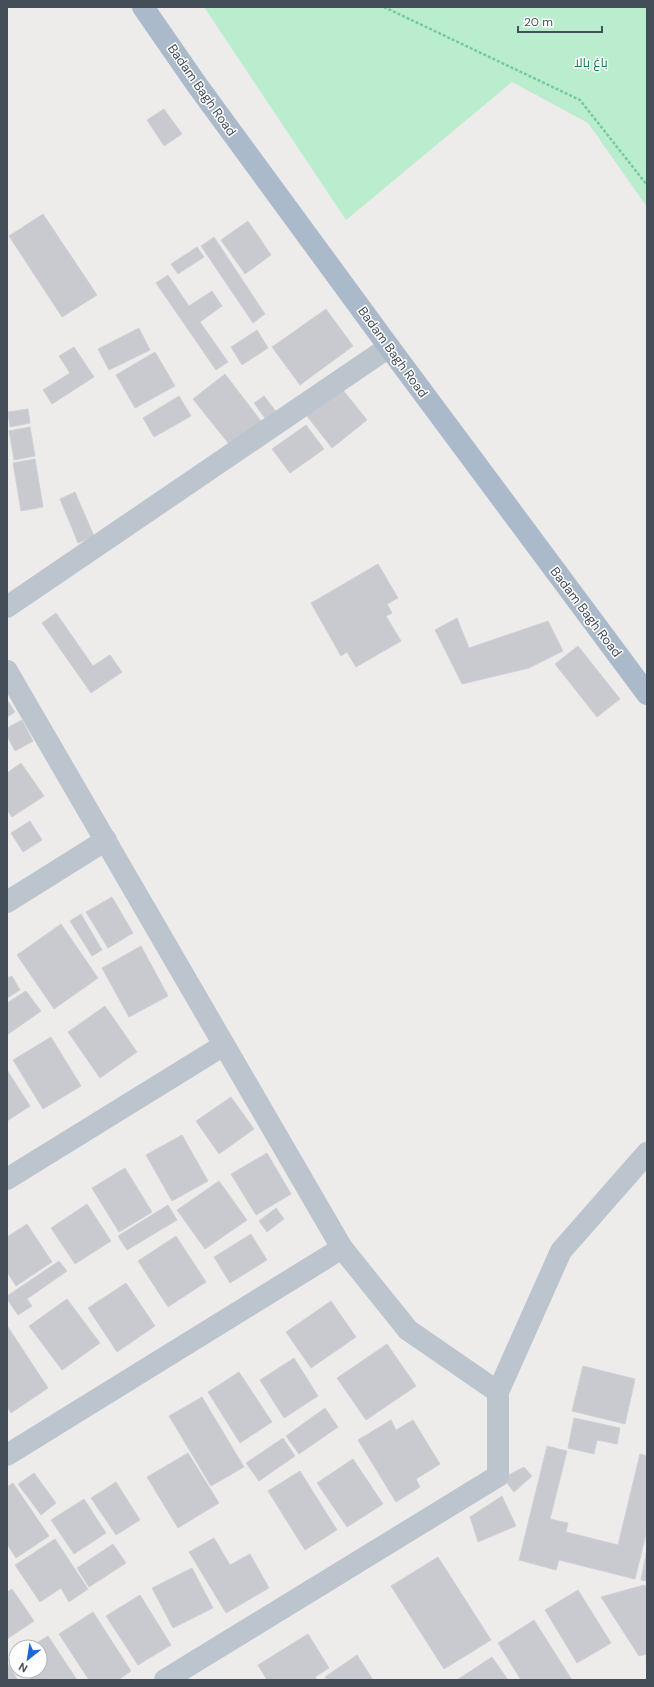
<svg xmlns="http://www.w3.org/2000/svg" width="654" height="1687" font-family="'DM Sans',Cairo,sans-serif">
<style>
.green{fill:#b9edce}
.building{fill:#c8cad0;stroke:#cfd1d7}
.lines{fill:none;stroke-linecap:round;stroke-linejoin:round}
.path{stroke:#72caa1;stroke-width:2.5;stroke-dasharray:3 2;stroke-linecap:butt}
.minor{stroke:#bcc5ce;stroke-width:22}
.major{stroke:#abbacb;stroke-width:22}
.labels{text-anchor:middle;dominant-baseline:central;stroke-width:3;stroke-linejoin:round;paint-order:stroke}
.park-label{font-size:13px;fill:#17774a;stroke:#fff}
.street-label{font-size:13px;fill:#444e58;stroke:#fff}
</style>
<rect width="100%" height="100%" fill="#eeebeb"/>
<polygon class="green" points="204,7 647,7 647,207 588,123 512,82 346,220"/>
<g class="building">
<polygon points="164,109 182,134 164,146 147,120"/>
<polygon points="43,214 97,295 62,317 9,236"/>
<polygon points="248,221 271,255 245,274 221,240"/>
<polygon points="214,237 265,314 253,323 201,246"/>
<polygon points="197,247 204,257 178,274 171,264"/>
<polygon points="168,275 189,306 212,291 222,306 200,322 228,362 216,370 156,283"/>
<polygon points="326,309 353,346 300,385 272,347"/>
<polygon points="139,328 150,350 109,370 98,349"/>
<polygon points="257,330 268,348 242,365 231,347"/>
<polygon points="74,347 94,377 52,404 43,390 70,373 59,356"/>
<polygon points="155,352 175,386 135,408 116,375"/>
<polygon points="225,374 264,425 233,449 193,399"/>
<polygon points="338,384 367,420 332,448 303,411"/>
<polygon points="179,396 191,416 154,437 143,418"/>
<polygon points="264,396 277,413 267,421 254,403"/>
<polygon points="28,409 30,423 10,427 8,412"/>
<polygon points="306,425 324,449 290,473 272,449"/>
<polygon points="30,427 35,456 14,460 9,431"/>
<polygon points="35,459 43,507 21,511 13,463"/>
<polygon points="75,492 94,536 78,543 60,499"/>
<polygon points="378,564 398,598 387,604 392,613 386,616 401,641 356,667 347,652 341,656 311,603"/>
<polygon points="56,613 93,666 110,655 122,672 91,693 42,623"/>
<polygon points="457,618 469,648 548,621 563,651 529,668 462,684 435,630"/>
<polygon points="578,646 620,699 597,717 555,664"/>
<polygon points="7,700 15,712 7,717"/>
<polygon points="22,720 33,741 15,751 7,736 7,728"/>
<polygon points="21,763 44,796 12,817 7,810 7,773"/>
<polygon points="30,821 42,840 23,852 11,833"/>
<polygon points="112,897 133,933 108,948 86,912"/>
<polygon points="81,914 102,950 92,956 70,921"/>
<polygon points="61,924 98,978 54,1009 17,955"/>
<polygon points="141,946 168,996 129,1017 102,968"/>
<polygon points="12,976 20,990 7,998 7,978"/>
<polygon points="26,991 41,1011 7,1035 7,1003"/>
<polygon points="105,1006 137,1052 100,1078 68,1032"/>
<polygon points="51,1037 81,1086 43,1109 13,1060"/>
<polygon points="7,1070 30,1106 7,1121"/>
<polygon points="231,1097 254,1129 219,1154 196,1121"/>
<polygon points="182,1135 208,1181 172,1201 146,1155"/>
<polygon points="267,1153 291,1194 256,1215 231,1174"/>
<polygon points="125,1168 152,1212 119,1232 92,1188"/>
<polygon points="219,1181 247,1220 205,1249 177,1210"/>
<polygon points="87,1204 111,1241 75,1264 51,1228"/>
<polygon points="168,1205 177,1220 127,1250 118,1236"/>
<polygon points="276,1208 284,1219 267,1232 259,1221"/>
<polygon points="27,1224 52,1262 16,1286 7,1272 7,1237"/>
<polygon points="251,1234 267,1260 230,1283 214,1257"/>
<polygon points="176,1236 206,1282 168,1307 138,1261"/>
<polygon points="59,1261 67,1271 27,1299 32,1306 18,1315 7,1299 7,1296"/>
<polygon points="126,1283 155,1326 117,1352 88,1308"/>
<polygon points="67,1299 100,1343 62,1370 29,1326"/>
<polygon points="331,1301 356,1337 311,1368 286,1332"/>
<polygon points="8,1327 48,1388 11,1413 7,1407 7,1328"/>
<polygon points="387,1344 416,1386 366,1420 337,1378"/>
<polygon points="294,1358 318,1396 284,1418 260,1380"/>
<polygon points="583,1366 635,1379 625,1424 572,1411"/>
<polygon points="239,1372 272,1422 240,1443 208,1392"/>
<polygon points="202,1397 244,1467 211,1486 169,1416"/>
<polygon points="325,1408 338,1427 299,1454 286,1436"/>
<polygon points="574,1418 620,1428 617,1444 597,1440 594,1454 568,1448"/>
<polygon points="391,1420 396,1430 413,1420 440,1464 416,1479 420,1487 396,1502 358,1440"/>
<polygon points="283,1438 295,1456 259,1481 246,1463"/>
<polygon points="547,1446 567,1451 550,1519 568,1523 566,1532 618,1545 640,1454 647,1456 647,1530 635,1579 559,1560 556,1570 519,1560"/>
<polygon points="188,1453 219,1503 178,1528 147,1477"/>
<polygon points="353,1459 383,1504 347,1527 317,1483"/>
<polygon points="524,1467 532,1476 514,1492 503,1478"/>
<polygon points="300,1471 337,1530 305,1550 268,1491"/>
<polygon points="34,1473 56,1503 41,1515 18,1484"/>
<polygon points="116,1482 140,1520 116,1535 91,1498"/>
<polygon points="13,1483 49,1536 16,1558 7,1544 7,1487"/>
<polygon points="502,1496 516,1526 478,1542 470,1517"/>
<polygon points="84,1499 106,1533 74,1554 51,1520"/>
<polygon points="214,1538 230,1565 250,1554 269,1588 226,1613 189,1552"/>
<polygon points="55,1539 88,1589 69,1602 61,1588 40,1602 15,1565"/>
<polygon points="113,1544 126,1563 89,1587 77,1568"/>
<polygon points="647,1549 647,1581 641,1580"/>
<polygon points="438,1557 491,1640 444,1669 391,1586"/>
<polygon points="192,1568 213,1608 173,1628 152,1588"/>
<polygon points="644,1585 647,1586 647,1654 639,1656 601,1597"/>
<polygon points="12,1589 34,1621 7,1639 7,1592"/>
<polygon points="578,1590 611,1643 577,1663 545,1610"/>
<polygon points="140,1595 171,1645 138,1665 106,1616"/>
<polygon points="93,1612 131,1671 118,1680 89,1680 59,1634"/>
<polygon points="534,1620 572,1680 521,1680 498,1643"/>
<polygon points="308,1634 329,1668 315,1677 318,1680 267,1680 258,1665"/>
<polygon points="48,1636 77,1680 31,1680 25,1671 40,1671 40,1647 30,1647"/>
<polygon points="357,1655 373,1680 327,1680 325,1677"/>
<polygon points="492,1657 508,1680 457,1680"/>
<polygon points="7,1663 18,1680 7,1680"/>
</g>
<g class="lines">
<polyline class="path" points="384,7 580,100 647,185"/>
<g class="minor">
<polyline points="7,607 389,347"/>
<polyline points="7,671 342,1248 408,1330 498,1392"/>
<polyline points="7,902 106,840"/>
<polyline points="7,1179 224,1045"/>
<polyline points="7,1455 342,1248"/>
<polyline points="165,1680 498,1476 498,1392 561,1251 647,1153"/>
</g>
<polyline class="major" points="143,7 197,85 389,347 647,694"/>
</g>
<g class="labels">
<g class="park-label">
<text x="591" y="62">باغ بالا</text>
</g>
<g class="street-label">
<text transform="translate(202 90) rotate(55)">Badam Bagh Road</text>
<text transform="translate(393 352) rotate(54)">Badam Bagh Road</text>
<text transform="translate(586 612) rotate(53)">Badam Bagh Road</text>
</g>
</g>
<rect width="654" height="1687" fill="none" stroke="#444e58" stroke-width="16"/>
<g transform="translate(28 1659) rotate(210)"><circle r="19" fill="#ffffff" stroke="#b4b8bc"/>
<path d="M0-3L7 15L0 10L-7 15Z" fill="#1b68d9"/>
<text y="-6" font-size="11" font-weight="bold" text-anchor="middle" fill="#444e58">N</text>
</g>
<path d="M518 26v6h84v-6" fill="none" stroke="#444e58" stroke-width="2"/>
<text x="524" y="26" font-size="12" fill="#444e58" stroke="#ffffff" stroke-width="3" paint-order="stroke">20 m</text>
</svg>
